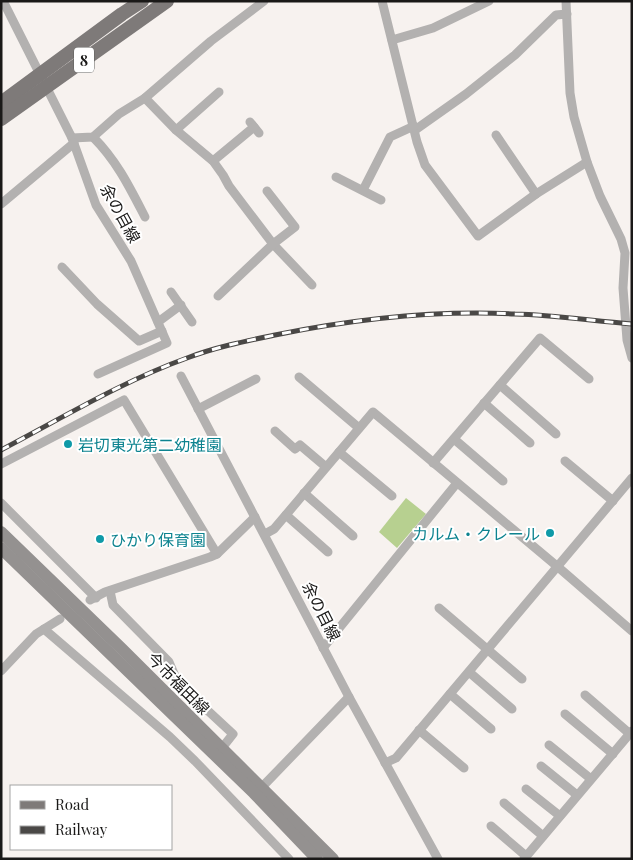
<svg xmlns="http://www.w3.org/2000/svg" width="633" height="860" font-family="'Playfair Display','Noto Sans JP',serif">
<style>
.green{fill:#b7d090}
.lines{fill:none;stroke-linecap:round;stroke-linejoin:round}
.street{stroke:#b3b1b0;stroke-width:9}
.secondary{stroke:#949190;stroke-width:12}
.primary{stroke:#7e7a79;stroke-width:14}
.rail-casing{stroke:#4a4846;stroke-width:5}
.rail{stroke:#fff;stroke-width:3;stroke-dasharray:9;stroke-linecap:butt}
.culture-dot{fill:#0f9aa8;stroke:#fff;stroke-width:2}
.labels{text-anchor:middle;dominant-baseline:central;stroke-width:4;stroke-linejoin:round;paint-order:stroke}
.shield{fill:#fff;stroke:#5f5e5d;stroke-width:1}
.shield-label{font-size:15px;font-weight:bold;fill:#1a1918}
.street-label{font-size:16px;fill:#1a1918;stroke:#fff}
.culture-label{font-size:16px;fill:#0d838f;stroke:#fff;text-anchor:start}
</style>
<rect width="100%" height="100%" fill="#f7f2ef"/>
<polygon class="green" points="406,498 426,514 397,548 379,532"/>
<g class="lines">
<g class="street">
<polyline points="3,1 72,138 96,205 131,261 167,343 98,374"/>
<polyline points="382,1 417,142 425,165 478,236 536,194 587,162"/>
<polyline points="566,1 570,93 574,117 587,162 600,196 621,239 625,253 623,288 627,340 632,358"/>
<polyline points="392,40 433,28 489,1"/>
<polyline points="145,98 176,130 213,161 223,175 229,186 273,244 312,285"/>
<polyline points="250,122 259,133"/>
<polyline points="176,130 219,92"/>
<polyline points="415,130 466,94 515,55 556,15 567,14"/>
<polyline points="496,135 536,194"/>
<path d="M 93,137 C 117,161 130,188 145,217"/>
<polyline points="72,138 93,137 119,114 145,98 211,41 264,1"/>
<polyline points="213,161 254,127"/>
<polyline points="336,177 381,200"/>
<polyline points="363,190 390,137 414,126"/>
<polyline points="1,204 74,143"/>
<polyline points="62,267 97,304 139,341 162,331"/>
<polyline points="171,292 192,322"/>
<polyline points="218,296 273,244 295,227 267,191"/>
<polyline points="158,322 181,305"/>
<polyline points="181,376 349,697 438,859"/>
<polyline points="299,377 359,428"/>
<polyline points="500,385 556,434"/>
<polyline points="484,403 530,443"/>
<polyline points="198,409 256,379"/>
<polyline points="275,431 295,449 300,445 326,467"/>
<polyline points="454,439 503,481"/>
<polyline points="339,452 392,496"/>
<polyline points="565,461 613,501"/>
<polyline points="433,463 540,338 589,379"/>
<polyline points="1,464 124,400 217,554"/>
<polyline points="304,493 353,536"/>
<polyline points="1,503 96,598"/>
<polyline points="286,515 328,552"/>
<polyline points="265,534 274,529 373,412 558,567 632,631"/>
<polyline points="110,591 113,605 169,662 178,683 233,734 222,748"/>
<polyline points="90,600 105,592 210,557 217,554 255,517"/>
<polyline points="439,608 522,679"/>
<polyline points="44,629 170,737 195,761 289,859"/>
<polyline points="323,648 457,483"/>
<polyline points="1,671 36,634 60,619"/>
<polyline points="469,672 512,709"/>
<polyline points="450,694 491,729"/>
<polyline points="585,695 630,734"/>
<polyline points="565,714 613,754"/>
<polyline points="419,730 464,768"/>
<polyline points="549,745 591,779"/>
<polyline points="385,763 396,758 632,478"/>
<polyline points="541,766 577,795"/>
<polyline points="262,787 349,697"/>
<polyline points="526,789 560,816"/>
<polyline points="504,803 543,836"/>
<polyline points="491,826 526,856"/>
<polyline points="524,859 632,731"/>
</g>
<g class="secondary">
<polyline points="1,532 122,649 333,859"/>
<polyline points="1,548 254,793 317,859"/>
</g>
<g class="primary">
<polyline points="1,103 122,14 142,1"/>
<polyline points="1,119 167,1"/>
</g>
<defs>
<path id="rail" d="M 1,450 C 62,418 123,381 187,358 C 216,347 246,341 275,335 C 354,319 435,310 515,314 C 554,315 593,321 632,324"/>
</defs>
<use href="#rail" class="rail-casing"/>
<use href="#rail" class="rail"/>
</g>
<g class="culture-dot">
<circle cx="68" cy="444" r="5"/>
<circle cx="550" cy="533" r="5"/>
<circle cx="100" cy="539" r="5"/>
</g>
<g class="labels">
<rect class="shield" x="74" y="47.5" width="20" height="25" rx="4"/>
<g class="shield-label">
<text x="84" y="60">8</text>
</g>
<g class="street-label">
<text transform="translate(121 213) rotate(61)">余の目線</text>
<text transform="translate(322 611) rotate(63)">余の目線</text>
<text transform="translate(179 683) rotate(45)">今市福田線</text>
</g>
<g class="culture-label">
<text x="78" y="444">岩切東光第二幼稚園</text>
<text x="540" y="533" text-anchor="end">カルム・クレール</text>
<text x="110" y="539">ひかり保育園</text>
</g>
</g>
<rect width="633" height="860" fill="none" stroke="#1a1918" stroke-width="5"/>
<rect x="10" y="785" width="162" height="65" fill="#ffffff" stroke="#a3a3a3"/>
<rect x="20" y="801" width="25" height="8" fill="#7e7a79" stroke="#a3a3a3"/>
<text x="55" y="810" font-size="15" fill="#1a1918">Road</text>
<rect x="20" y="826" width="25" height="8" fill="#4a4846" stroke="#a3a3a3"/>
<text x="55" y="835" font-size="15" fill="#1a1918">Railway</text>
</svg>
